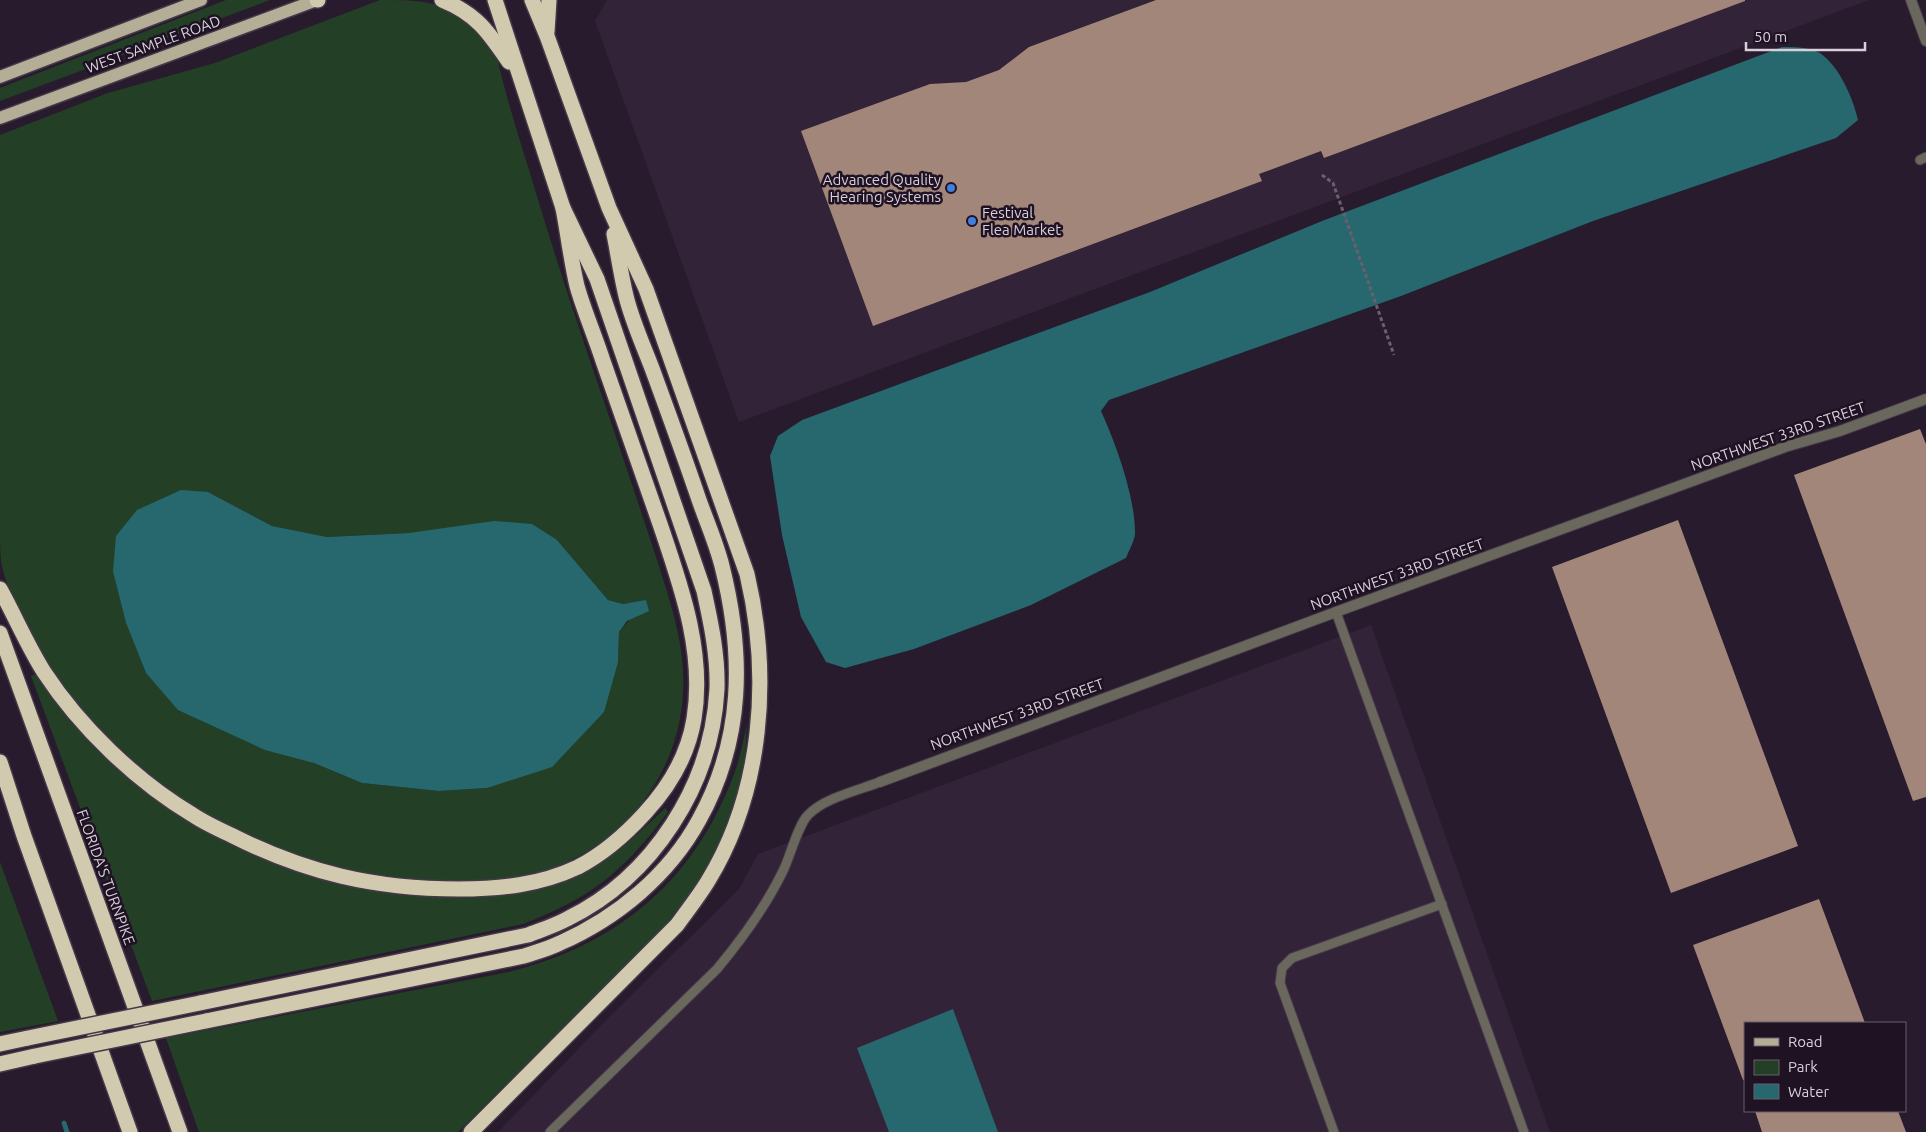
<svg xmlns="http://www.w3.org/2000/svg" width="1926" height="1132" font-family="Ubuntu,sans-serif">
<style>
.built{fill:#332339}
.green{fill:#234027;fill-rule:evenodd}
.water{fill:#26686e}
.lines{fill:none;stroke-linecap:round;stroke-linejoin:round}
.stream{stroke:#26686e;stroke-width:5}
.building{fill:#a18679}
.service-casing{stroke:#443849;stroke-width:11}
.minor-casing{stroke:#443849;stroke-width:12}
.tertiary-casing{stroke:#443849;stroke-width:12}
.primary-casing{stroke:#443849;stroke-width:15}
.motorway-casing{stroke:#443849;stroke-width:18}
.path{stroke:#6a5f6e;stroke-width:3;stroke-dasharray:4 2.5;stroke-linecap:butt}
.service{stroke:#6a675c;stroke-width:9}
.minor{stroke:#6a675c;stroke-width:10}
.tertiary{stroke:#6a675c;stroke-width:10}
.primary{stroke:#b4ae97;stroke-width:12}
.motorway{stroke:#d2caaf;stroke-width:15}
.motorway-bridge-casing{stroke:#443849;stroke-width:18;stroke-linecap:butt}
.motorway-bridge{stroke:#d2caaf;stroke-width:15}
.shop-dot{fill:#3f7fe0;stroke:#1e1223;stroke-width:2}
.labels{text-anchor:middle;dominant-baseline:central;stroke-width:5;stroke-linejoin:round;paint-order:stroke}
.street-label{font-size:15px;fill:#d9d0dc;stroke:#1e1223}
.poi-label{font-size:15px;fill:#d9d0dc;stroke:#1e1223;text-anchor:end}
</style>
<rect width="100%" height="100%" fill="#281b2d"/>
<g class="built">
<polygon points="607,0 1869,0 739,422 595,21"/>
<polygon points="1371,625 1550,1132 498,1132 606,1020 739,889 758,854"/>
</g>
<g class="green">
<polygon points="226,0 270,0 0,101 0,88"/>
<path d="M 380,0 C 415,0 443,0 471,23 C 481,31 488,44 496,53 C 505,93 517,132 529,170 C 555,258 584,344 614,431 C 629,476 644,520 659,566 C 673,611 688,655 682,704 C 673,791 606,860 521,877 C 501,881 480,881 460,881 C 376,880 290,862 217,820 C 140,776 67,707 27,627 C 18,609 4,581 1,561 C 0,549 0,534 0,521 C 0,490 0,460 0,430 C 0,331 0,233 0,135 L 108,93 L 215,63 ZM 208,492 L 272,526 L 327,537 L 409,533 L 557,540 L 608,600 L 623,604 L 646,601 L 619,632 L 618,662 L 487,788 L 439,791 L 362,783 L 314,763 L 146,673 L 126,623 L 113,572 Z"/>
<path d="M 36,674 C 122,808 281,892 439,897 C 485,899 529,895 572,878 C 608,864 638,834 665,808 L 668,812 C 624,871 593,897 523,924 L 152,1001 L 31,676 Z"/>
<path d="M 747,723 C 746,743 745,765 740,784 C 726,840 700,883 664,927 L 458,1132 L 199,1132 L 166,1038 L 509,972 C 615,945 690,885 731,782 C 739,763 743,743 747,723 Z"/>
<polygon points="0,862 58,1021 0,1032"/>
</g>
<g class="water">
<path d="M 1782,47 C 1794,47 1809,47 1820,53 C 1839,66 1853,98 1858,120 L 1836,138 L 1593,221 L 1401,296 L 1109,400 L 1101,411 C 1116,444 1135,496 1135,533 C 1135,540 1129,550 1126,558 L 1031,605 L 914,649 L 845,668 L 826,662 L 801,617 L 782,535 L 770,456 L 778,436 L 802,420 L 1150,292 L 1322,221 Z"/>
<polygon points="181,490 208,492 272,526 327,537 409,533 494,521 532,524 557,540 608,600 623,604 646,600 649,611 627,621 619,632 618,662 604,712 552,767 487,788 439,791 362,783 314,763 265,750 178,710 146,673 126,623 113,572 116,536 137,510"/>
<polygon points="953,1009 998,1132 889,1132 857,1048"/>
</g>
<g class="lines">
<polyline class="stream" points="64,1123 67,1132"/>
</g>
<g class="building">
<polygon points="1156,0 1745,0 1745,1 1324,158 1321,151 1259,174 1262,181 873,326 801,131 930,84 966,82 999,70 1029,47"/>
<polygon points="1920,429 1926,444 1926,797 1913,801 1794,475"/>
<polygon points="1678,520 1798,846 1671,893 1552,567"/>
<polygon points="1819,899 1865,1023 1745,1023 1745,1080 1743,1080 1693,945"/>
<polygon points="1755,1111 1898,1111 1906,1132 1762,1132"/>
</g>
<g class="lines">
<defs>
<g id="service">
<polyline points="1920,160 1926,157"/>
<polyline points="1336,612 1524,1132"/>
<path d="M 550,1132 L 717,969 C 742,939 766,906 783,871 C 790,857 798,825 808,815 C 824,798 859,790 880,782"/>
<polyline points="1334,1132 1280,983 1282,968 1292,958 1442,904"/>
</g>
<polyline id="minor" points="880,782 1336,612 1785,447 1840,431 1926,399"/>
<polyline id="tertiary" points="1911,0 1926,41"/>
<g id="primary">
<polyline points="0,77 201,0"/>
<polyline points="0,118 317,0"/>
</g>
<g id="motorway">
<polyline points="317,0 318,0"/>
<path d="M 442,0 C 477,14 489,33 509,62"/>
<polyline points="547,32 549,0"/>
<path d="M 0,589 C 15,616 27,645 44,672 C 80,727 136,781 193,815 C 205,823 218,829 231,835 C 306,873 375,889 459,889 C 500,889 540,885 578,867 C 603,854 625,835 645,813 C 669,787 688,755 694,719 C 705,652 681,586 660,524 C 641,469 622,415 603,361 C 595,336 584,311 577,286 C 571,261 568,234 563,208"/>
<polyline points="0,633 180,1132"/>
<polyline points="0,762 24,836 130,1132"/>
<path d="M 200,1003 L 528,935 C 541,930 554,926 567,919 C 653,877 712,785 717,689 C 718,656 711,623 704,591 L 597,279 L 563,208 L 495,0"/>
<path d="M 206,1021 L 524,956 C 536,952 548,949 560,943 C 617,918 669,875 699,820 C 744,739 744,654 722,566 C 716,542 705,518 697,494 C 683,453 668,412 653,371 C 644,347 632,321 626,296 C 621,275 618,254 614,234"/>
<polyline points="0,1044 28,1038"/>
<polyline points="0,1064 35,1056"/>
<path d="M 471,1132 L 677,925 C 687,911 699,896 708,881 C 763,791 771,676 747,574 L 646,289 L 609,208 L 547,36 L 532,0"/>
</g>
</defs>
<use href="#service" class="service-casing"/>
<use href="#minor" class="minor-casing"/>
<use href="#tertiary" class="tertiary-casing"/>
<use href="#primary" class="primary-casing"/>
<use href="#motorway" class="motorway-casing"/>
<polyline class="path" points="1322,175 1333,183 1394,355"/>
<use href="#service" class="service"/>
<use href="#minor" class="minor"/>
<use href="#tertiary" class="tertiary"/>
<use href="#primary" class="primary"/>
<use href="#motorway" class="motorway"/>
<defs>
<g id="motorway-bridge">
<polyline points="28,1038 200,1003"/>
<polyline points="35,1056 206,1021"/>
</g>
</defs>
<use href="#motorway-bridge" class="motorway-bridge-casing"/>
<use href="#motorway-bridge" class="motorway-bridge"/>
</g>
<g class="shop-dot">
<circle cx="951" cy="188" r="5"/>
<circle cx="972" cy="221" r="5"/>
</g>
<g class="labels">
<g class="street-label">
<text transform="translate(153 44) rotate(-20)">WEST SAMPLE ROAD</text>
<text transform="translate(1778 436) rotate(-19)">NORTHWEST 33RD STREET</text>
<text transform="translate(1397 574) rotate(-20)">NORTHWEST 33RD STREET</text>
<text transform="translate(1017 714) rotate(-20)">NORTHWEST 33RD STREET</text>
<text transform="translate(106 877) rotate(70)">FLORIDA'S TURNPIKE</text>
</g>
<g class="poi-label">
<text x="941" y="179">Advanced Quality<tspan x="941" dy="17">Hearing Systems</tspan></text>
<text x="982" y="212" text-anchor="start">Festival<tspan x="982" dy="17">Flea Market</tspan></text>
</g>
</g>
<rect x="1744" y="1022" width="162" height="90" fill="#1e1223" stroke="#695e6d"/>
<rect x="1754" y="1038" width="25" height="8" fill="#b4ae97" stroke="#695e6d"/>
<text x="1788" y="1047" font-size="15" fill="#d9d0dc">Road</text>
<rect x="1754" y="1060" width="25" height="15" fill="#234027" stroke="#695e6d"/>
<text x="1788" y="1072" font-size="15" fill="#d9d0dc">Park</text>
<rect x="1754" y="1084" width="25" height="15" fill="#26686e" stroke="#695e6d"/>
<text x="1788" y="1097" font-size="15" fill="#d9d0dc">Water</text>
<path d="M1746 42v8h119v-8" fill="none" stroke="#d9d0dc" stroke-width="2.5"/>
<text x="1754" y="42" font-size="15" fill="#d9d0dc" stroke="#1e1223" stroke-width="4" paint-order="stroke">50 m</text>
</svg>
